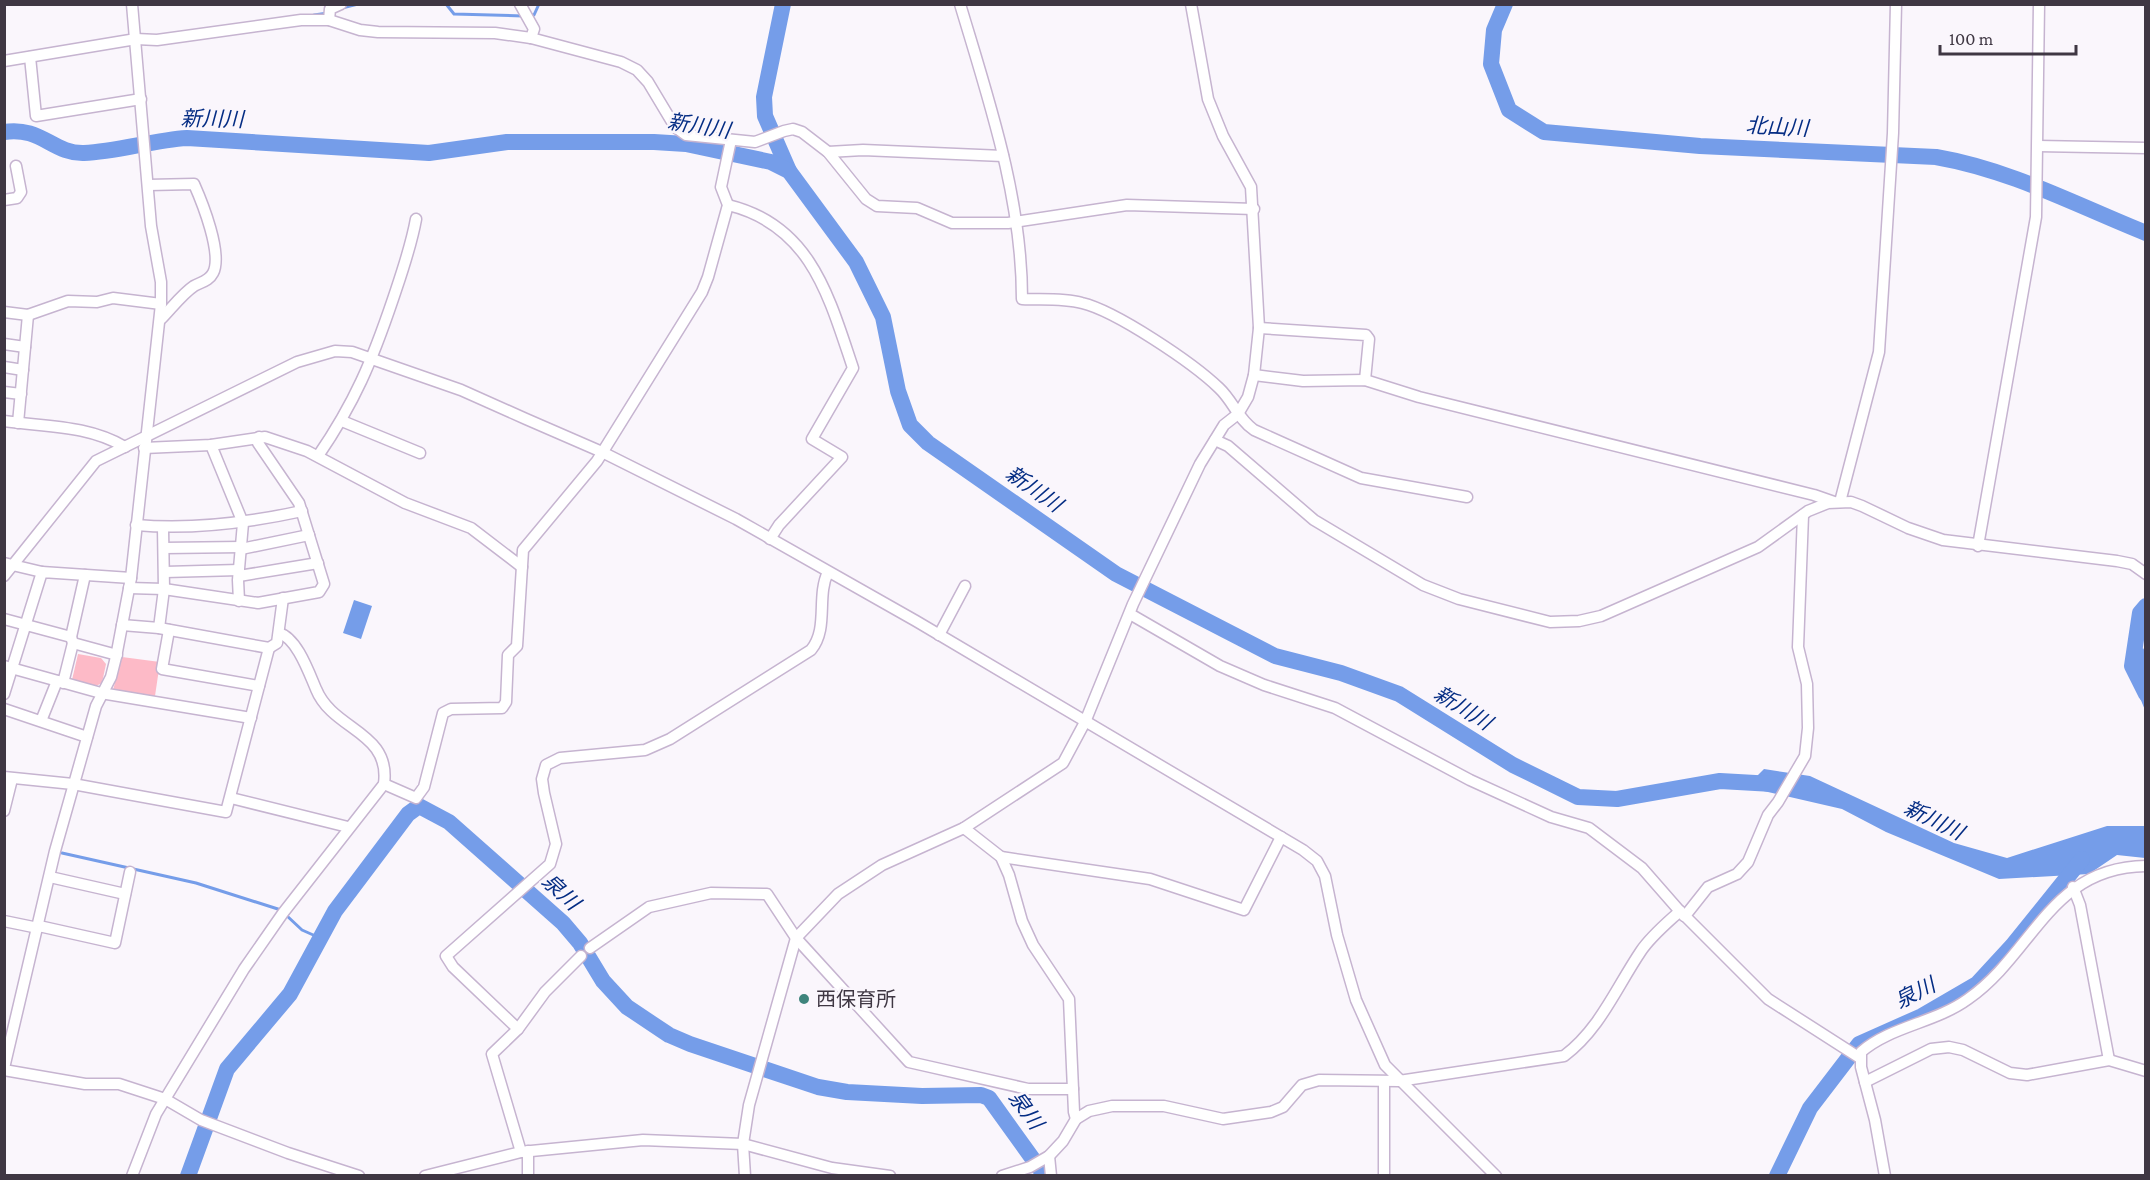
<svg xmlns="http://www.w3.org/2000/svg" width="2150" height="1180" font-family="'Crimson Pro','Noto Sans JP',serif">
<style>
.green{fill:#fdbac7}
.water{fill:#759de9}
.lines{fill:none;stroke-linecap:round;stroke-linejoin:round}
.stream{stroke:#759de9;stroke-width:3}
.river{stroke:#759de9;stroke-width:16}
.minor-casing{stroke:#c6b4d0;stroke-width:13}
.minor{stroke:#fff;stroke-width:10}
.poi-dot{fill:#3e847c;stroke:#faf6fc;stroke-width:2}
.labels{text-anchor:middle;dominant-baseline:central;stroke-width:5;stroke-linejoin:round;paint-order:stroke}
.poi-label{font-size:20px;fill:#3f3743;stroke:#faf6fc;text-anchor:start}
.water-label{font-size:21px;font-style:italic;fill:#052d84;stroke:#faf6fc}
</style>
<rect width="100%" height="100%" fill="#faf6fc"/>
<g class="green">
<polygon points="78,654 101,658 106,664 102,683 96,686 72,680"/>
<polygon points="122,657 160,662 155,696 113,690"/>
</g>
<g class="water">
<polygon points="354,600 372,606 361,639 343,633"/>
<polygon points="2143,648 2146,653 2145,710 2125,662"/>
<polygon points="1764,769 1810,776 1954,843 2007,858 2107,826 2145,826 2145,858 2117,855 2089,874 1999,879 1886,832 1842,809 1746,787"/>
</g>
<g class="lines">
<g class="stream">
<polyline points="446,4 454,14 523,16"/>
<polyline points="342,8 358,4"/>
<polyline points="314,15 328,13"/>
<polyline points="530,15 534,15 539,4"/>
<polyline points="62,853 196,883 281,910"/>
<polyline points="286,915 302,930 320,938"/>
</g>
<g class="river">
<polyline points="783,4 764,97 765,116 789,171"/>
<path d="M 1505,4 L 1494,30 L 1491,64 L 1509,110 L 1544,132 L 1700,146 L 1936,157 C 2011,170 2076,205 2146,233"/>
<path d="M 4,132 C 41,126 53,154 84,153 C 117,152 153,140 187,138 L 429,153 L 507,142 L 654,142 L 686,144 L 771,162 L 789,171 L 856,262 L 883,317 L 898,391 L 910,425 L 928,443 L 1116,574 L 1275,656 L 1341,673 L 1399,694 L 1513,765 L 1578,797 L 1617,799 L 1720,781 L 1773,784"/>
<polyline points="2146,606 2140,613 2132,666 2146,694"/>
<polyline points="188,1176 227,1069 290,994 335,911 408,814 419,806 449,822 563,923 580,943 603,981 627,1007 669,1035 690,1044 818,1087 847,1092 922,1096 981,1095 989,1098 1045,1176"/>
<polyline points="1777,1176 1810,1108 1859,1044 1922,1016 1977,984 2012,946 2082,859"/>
</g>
<defs>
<g id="minor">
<polyline points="520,4 534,29 531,38"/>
<path d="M 960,4 C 989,101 1022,198 1022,299 C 1041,300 1063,298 1082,303 C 1116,311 1193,363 1219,388 C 1233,401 1238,419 1254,430 L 1361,478 L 1467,497"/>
<polyline points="329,20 330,9 341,4"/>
<polyline points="30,57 36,116 141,99"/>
<polyline points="4,61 136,39 157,40 301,20 329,20 360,30 378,32 495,33 531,38 621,62 637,70 648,82 675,127 686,135 755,142 784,131 793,129 802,132 828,152 866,199 877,206 917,208 952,223 1008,223 1127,205 1254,209"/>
<polyline points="2038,146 2146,148"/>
<polyline points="828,152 863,150 1003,156"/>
<path d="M 148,185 L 194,184 C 202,202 223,254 213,273 C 209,281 201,282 194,286 C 182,294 171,309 161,319"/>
<polyline points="4,200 17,198 21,192 16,166"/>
<path d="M 728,205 C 811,225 829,297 853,368 L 812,439 L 842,457 L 779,525 L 770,539"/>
<polyline points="4,312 28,315 68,301 97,302 113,298 161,304"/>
<polyline points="1259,328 1366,335 1369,339 1365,380"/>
<polyline points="4,344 25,347"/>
<polyline points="4,367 23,370"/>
<polyline points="1254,375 1303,381 1365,380 1419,397 1814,495 1834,502"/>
<polyline points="4,392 21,394"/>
<path d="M 4,421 C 46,427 88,425 125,447"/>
<polyline points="342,421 420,453"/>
<polyline points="18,423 28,315"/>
<polyline points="1215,440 1228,446 1314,520 1423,585 1459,599 1550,622 1579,621 1601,616 1758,547 1808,511 1828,503 1851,502 1862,506 1908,528 1943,540 2117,561 2132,564 2146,574"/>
<polyline points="211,445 243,523 238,580 239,601"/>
<polyline points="144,448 211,445 265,437 307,451 405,503 471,528 522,567"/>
<path d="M 318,456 C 355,402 372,361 393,299 C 402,272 411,247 416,219"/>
<polyline points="1840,502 1879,352 1893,133 1896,4"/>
<polyline points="1803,515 1798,647 1807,684 1808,728 1805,756 1778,802 1768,815 1748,862 1737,874 1708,887 1685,916 1768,999 1860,1058"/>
<path d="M 136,525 C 192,530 247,523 302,511"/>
<polyline points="1978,546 2036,217 2039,4"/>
<polyline points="164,548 242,547"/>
<polyline points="241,549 309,535"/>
<polyline points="4,563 42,572"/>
<polyline points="165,572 239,570"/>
<polyline points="4,576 96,461 297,362 335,351 352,352 461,390 526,419 602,452 736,519 916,621 1303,850 1317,861 1325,876 1337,935 1356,1000 1385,1065 1496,1176"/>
<polyline points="239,576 318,563"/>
<polyline points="129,588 164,589 258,603 319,592 324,584 299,503 258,443 259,437"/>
<polyline points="1130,614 1220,666 1264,685 1335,708 1470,780 1551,817 1589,828 1642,868 1684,916"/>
<polyline points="4,619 71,637 85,575"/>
<polyline points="122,625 159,628 269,648 277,643 283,598"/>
<polyline points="159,628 164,589 163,528"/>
<polyline points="169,630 162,669 259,686"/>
<polyline points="939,635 965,586"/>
<polyline points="71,637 73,643 117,655"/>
<polyline points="4,666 101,693 251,718"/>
<polyline points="63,683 73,643"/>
<polyline points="4,694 42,572 131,578"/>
<polyline points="4,709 87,737"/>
<polyline points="41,721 57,681"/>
<polyline points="4,777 73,784 226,812 269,648"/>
<polyline points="384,784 416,798 424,787 443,713 451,709 502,708 506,702 508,655 517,646 523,550 597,461 702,292 708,277 728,205 721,187 731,140"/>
<polyline points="231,798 348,827"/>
<polyline points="4,811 12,779"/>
<polyline points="964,828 1001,857 1009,875 1022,921 1033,945 1069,999 1074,1112 1076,1119"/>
<polyline points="1001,857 1150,879 1244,910 1281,837"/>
<polyline points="50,877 125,894"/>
<polyline points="2073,887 2080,905 2109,1060"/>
<polyline points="4,921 38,928"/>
<polyline points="39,926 115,943 130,872"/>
<polyline points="590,948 649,907 711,893 767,894 796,938 909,1062 1028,1089 1073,1089"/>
<path d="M 518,1029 L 453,967 L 446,956 L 550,864 L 556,844 L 544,793 L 542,779 L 546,765 L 560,758 L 645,750 L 670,739 L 811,650 C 829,628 816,597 828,572"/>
<polyline points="4,1068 55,851 96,706 111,677 116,657 131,578 161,304 161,282 151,226 132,4"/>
<polyline points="4,1070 85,1084 119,1084 165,1099 201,1120 288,1153 359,1176"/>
<polyline points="1865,1082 1931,1049 1949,1047 1963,1050 2010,1073 2027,1075 2109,1060 2146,1071"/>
<polyline points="528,1151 528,1176"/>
<polyline points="521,1152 492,1054 518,1029 545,992 581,956"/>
<polyline points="1049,1156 1051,1176"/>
<path d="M 132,1176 L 156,1114 L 244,969 L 283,913 L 384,784 C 391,731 333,731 316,689 C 309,673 297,638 279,633"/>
<polyline points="425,1176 521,1152 643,1140 743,1144 832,1168 890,1176"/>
<polyline points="745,1176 743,1144 749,1105 796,938 838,894 882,865 964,828 1063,763 1085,722 1133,604 1200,464 1224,425 1238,414 1248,397 1254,375 1259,328 1251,187 1223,136 1208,99 1191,4"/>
<path d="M 1002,1176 L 1030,1167 L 1049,1156 L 1063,1141 L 1076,1119 L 1089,1111 L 1112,1106 L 1164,1106 L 1223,1119 L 1271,1112 L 1283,1107 L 1302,1085 L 1319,1080 L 1399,1081 L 1564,1056 C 1600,1029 1616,988 1641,951 C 1651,936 1667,923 1680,911"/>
<polyline points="1384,1176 1384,1082"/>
<path d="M 1885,1176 L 1875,1120 L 1861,1067 L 1861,1052 C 1891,1026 1935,1023 1968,999 C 2034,953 2050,867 2146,866"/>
</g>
</defs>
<use href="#minor" class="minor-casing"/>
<use href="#minor" class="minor"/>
</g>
<circle class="poi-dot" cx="804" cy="999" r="6"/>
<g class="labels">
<g class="poi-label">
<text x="816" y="999">西保育所</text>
</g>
<g class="water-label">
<text transform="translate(212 119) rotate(1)">新川川</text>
<text transform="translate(699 126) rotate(9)">新川川</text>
<text transform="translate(1777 127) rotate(3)">北山川</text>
<text transform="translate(1034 489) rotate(35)">新川川</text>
<text transform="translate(1463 708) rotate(32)">新川川</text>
<text transform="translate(1934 820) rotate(26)">新川川</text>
<text transform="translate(561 892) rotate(43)">泉川</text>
<text transform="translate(1915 993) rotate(-27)">泉川</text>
<text transform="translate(1026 1110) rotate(54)">泉川</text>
</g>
</g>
<rect width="2150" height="1180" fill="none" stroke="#3f3743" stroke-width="12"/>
<path d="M1940 45v9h136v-9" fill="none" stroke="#3f3743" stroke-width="3"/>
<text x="1949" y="45" font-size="18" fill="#3f3743" stroke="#faf6fc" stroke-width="4.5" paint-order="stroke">100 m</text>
</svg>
